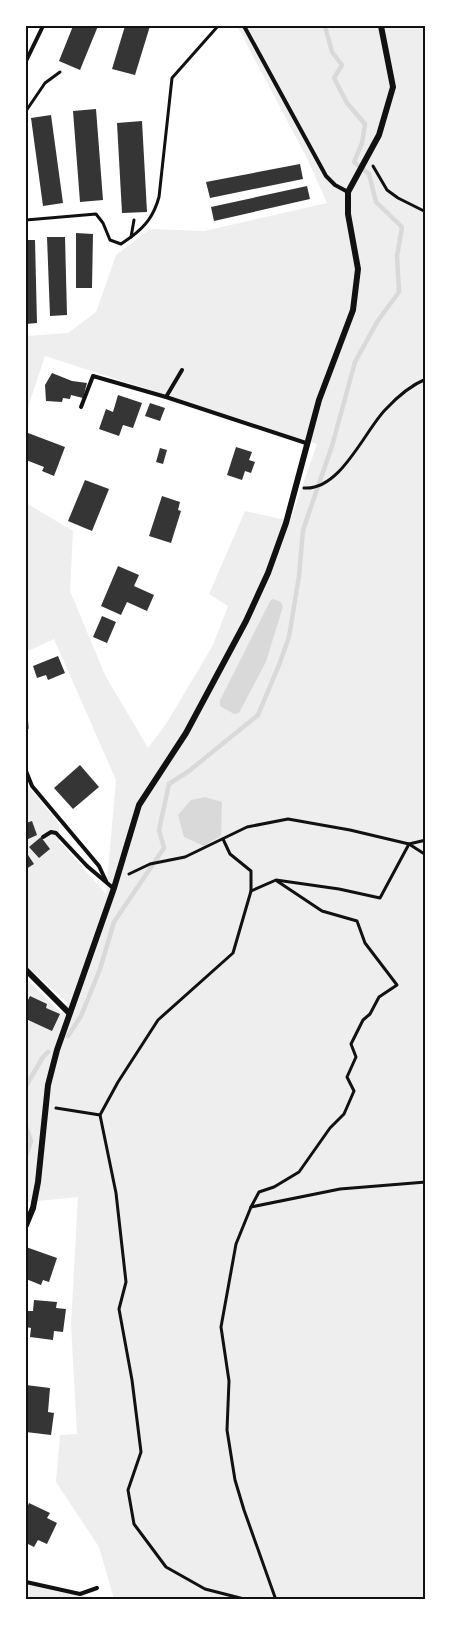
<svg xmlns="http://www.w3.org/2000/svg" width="451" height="1625" font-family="Barlow,sans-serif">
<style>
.green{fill:#eee;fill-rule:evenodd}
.water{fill:#d9d9d9}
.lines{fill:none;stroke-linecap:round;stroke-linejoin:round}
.stream{stroke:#d9d9d9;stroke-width:4.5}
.building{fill:#353535}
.path{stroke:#111;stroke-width:3}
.service{stroke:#111;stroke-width:4}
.minor{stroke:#111;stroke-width:6}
.neatline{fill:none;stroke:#111;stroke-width:2}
</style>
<rect width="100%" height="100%" fill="#fff"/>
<g class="green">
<path d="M 237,26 L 425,26 L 425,1599 L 114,1599 L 99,1547 L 56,1482 L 60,1435 L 77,1434 L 71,1324 L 78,1197 L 28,1202 L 26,1206 L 26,978 L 61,1013 L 68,1003 L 26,966 L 26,780 L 29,787 L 59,824 L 59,841 L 106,894 L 116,780 L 54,639 L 26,652 L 26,503 L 73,531 L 70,591 L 105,675 L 148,748 L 166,724 L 213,645 L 228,606 L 209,594 L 245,511 L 290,521 L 317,444 L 45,356 L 26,413 L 26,336 L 68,333 L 96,312 L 116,255 L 150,229 L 204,231 L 327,203 L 307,158 ZM 270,601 L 283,607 L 266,662 L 239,713 L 220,700 Z"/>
<polygon points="26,1581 100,1599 26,1599"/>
</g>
<g class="water">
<polygon points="273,599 281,602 283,607 266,662 239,713 234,714 220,706 220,700 270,601"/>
<polygon points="205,797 222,802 221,836 204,846 184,837 178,815 191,800"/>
</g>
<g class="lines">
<g class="stream">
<polyline points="68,1036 81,1016 100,969 114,922 164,848 159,830 169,784 189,771 258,715 279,665 289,637 299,576 303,530 332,446 355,362 377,322 399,292 397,256 402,227 376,202 369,174 354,162 362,143 365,124 347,103 334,78 342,65 332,52 325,26"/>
<polyline points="26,1086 43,1057 48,1052"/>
<polyline points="26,1127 31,1141 26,1156"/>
</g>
</g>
<g class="building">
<polygon points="73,26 98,26 80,70 59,61"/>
<polygon points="125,26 150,26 135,75 112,69"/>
<polygon points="96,109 103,200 80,202 73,111"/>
<polygon points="51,115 63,203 43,206 31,118"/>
<polygon points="142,121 147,212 122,213 117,123"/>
<polygon points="300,164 303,179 210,198 206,182"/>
<polygon points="307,186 310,199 214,221 211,207"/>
<polygon points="76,233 93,234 92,288 76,288"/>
<polygon points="47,237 65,237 67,315 50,316"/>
<polygon points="26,240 35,240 37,323 26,324"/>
<polygon points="52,373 72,381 87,383 83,398 71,395 70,399 63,398 62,402 46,401 45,385"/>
<polygon points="118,395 142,403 133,428 123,425 119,436 99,429 106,409 113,412"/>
<polygon points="150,403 165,408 160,421 145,416"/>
<polygon points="28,433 65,447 54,476 42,471 44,467 26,460 26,438"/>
<polygon points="236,447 252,452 249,460 255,462 251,473 245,471 242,480 227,475"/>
<polygon points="160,448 167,450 163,464 156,462"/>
<polygon points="85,480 109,489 92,531 68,521"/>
<polygon points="162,496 180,502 178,510 181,511 171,543 149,536"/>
<polygon points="118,566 139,575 134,586 154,595 147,611 127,602 121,615 101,606"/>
<polygon points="102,616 116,622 107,643 93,637"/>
<polygon points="58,656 65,673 48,680 46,675 37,678 33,666"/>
<polygon points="80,765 99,787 73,809 54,788"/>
<polygon points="32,821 37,835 26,840 26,823"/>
<polygon points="41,837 50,849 39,858 29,847"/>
<polygon points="28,855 34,864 26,869 26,857"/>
<polygon points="30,996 47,1004 46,1008 60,1014 52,1031 26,1019 26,1004"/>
<polygon points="26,1247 57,1258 49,1282 43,1280 41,1285 26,1279"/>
<polygon points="34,1300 57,1302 56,1308 66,1309 63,1332 54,1331 53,1340 30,1337 31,1328 26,1327 28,1311 33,1311"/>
<polygon points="26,1385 50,1388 48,1412 54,1413 51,1435 26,1432"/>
<polygon points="29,1503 50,1513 47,1518 57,1523 47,1544 38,1540 34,1547 26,1543 26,1510"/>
</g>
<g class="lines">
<g class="path">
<polyline points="26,111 45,83 60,72"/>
<polyline points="373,166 387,190 398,198 426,212"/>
<polyline points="26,220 96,214 103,223 110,240 121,244 131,237 134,220"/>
<path d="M 131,237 C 146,226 154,215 159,197 L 172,78 L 218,26"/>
<path d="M 304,488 C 340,491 364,432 385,410 C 397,397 409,386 426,379"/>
<polyline points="26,712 27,728"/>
<polyline points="223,839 230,854 251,871 251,891"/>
<polyline points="129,874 150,864 185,857 247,827 288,819 350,830 409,844 426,855"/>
<polyline points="56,1108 100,1115 116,1193 126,1282 119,1309 132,1380 141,1452 128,1490 134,1524 166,1567 205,1589 248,1600"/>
<polyline points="100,1115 118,1082 158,1020 233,953 251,891 276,880 339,889 380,898 409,844 426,840"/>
<polyline points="251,1207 259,1192 274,1187 299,1172 330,1128 344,1114 354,1091 347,1077 356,1057 351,1044 363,1020 370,1014 379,997 397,985 365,943 357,921 322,911 277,881"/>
<polyline points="276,1600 244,1510 235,1480 227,1430 229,1381 221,1327 236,1244 251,1207 340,1189 426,1182"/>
</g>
<g class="service">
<polyline points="244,26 326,176 335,185 348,192"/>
<polyline points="26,61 43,26"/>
<polyline points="182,370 166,397 306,443"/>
<polyline points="81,407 93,376 166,397"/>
<polyline points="26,735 26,771 32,786 99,866 106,881"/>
<polyline points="43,837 51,832 56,833 87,866 113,888"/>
<polyline points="26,1582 80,1594 97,1588"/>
</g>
<g class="minor">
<polyline points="26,970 69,1013"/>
<polyline points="26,1225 33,1208 38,1182 48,1085 57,1050 114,888 139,805 186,733 246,621 268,573 286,523 319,400 353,310 358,269 348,214 348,192 379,135 393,87 381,26"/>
</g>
</g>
<rect width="451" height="1625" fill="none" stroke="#ffffff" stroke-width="54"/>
<rect x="27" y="27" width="397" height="1571" class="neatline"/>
</svg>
